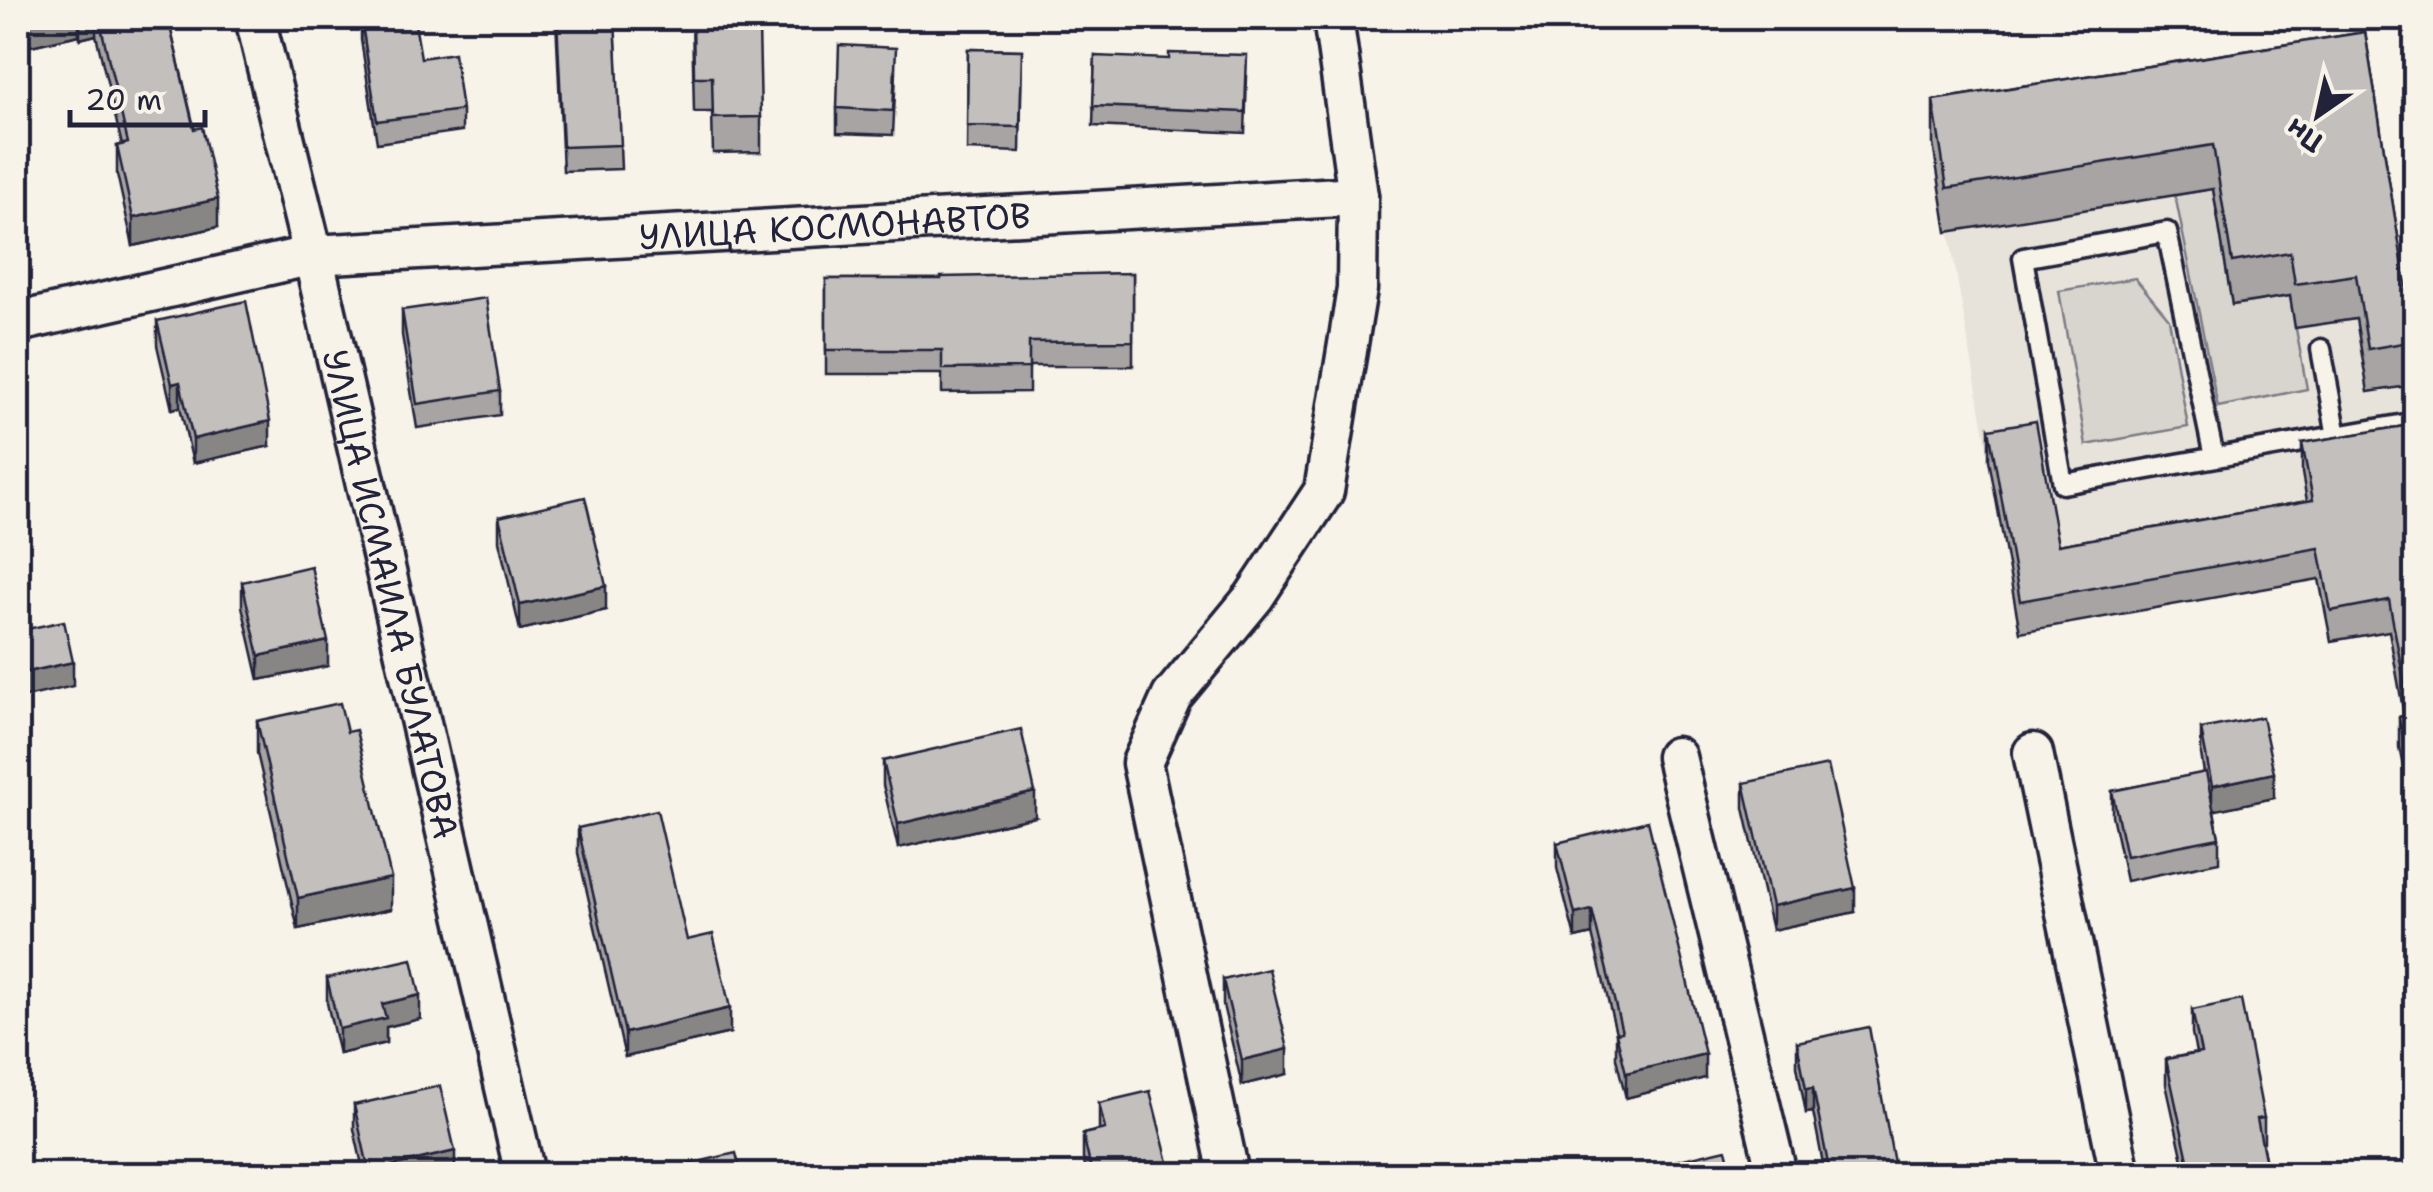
<svg xmlns="http://www.w3.org/2000/svg" width="2433" height="1192" font-family="'Shantell Sans',sans-serif">
<style>
.built{fill:#e7e3db}
.green{fill:#d8d5cf;stroke:#7d7c85;stroke-width:2.5}
.lines{fill:none;stroke-linecap:round;stroke-linejoin:round}
.service-casing{stroke:#22223b;stroke-width:25}
.minor-casing{stroke:#22223b;stroke-width:45}
.service{stroke:#f7f3e8;stroke-width:18}
.minor{stroke:#f7f3e8;stroke-width:38}
.wall{fill:#a7a4a3;stroke:#22223b;stroke-width:2.5}
.shaded-wall{fill:#888684;stroke:#22223b;stroke-width:2.5}
.building{fill:#c2bfbd;stroke:#22223b;stroke-width:2.5}
.labels{text-anchor:middle;dominant-baseline:central;stroke-width:8;stroke-linejoin:round;paint-order:stroke}
.street-label{font-size:35px;fill:#22223b;stroke:#f7f3e8}
</style>
<rect width="100%" height="100%" fill="#f7f3e8"/>
<filter id="ink" filterUnits="userSpaceOnUse"><feTurbulence type="fractalNoise" baseFrequency=".01" numOctaves="2"/><feDisplacementMap in="SourceGraphic" scale="20" xChannelSelector="R" yChannelSelector="G"/><feConvolveMatrix kernelMatrix="1 2 1 2 8 2 1 2 1" color-interpolation-filters="sRGB"/></filter>
<g filter="url(#ink)">
<polygon class="built" points="2365,76 2415,385 2406,387 2415,443 2415,564 2020,632 1933,144"/>
<g class="green">
<polygon points="2213,189 2232,305 2290,296 2307,389 2218,407 2175,195"/>
<polygon points="2135,278 2169,319 2188,427 2086,445 2059,291"/>
</g>
<g class="lines">
<defs>
<g id="service">
<polyline points="2321,349 2337,436"/>
<polyline points="2214,457 2167,232 2023,258 2063,484 2416,422"/>
</g>
<g id="minor">
<path id="s1" d="M 255,18 L 313,255 L 525,1174"/>
<path id="s2" d="M 18,322 L 313,255 L 1358,196"/>
<polyline points="2033,753 2120,1174"/>
<polyline points="1676,757 1777,1174"/>
<polyline points="1229,1174 1142,763 1172,696 1254,597 1324,491 1357,289 1358,196 1333,18"/>
</g>
</defs>
<use href="#service" class="service-casing"/>
<use href="#minor" class="minor-casing"/>
<use href="#service" class="service"/>
<use href="#minor" class="minor"/>
</g>
<g class="wall">
<polygon points="18,18 168,18 218,227 133,246 117,174 117,146 122,145 96,35 80,39 79,35 18,49"/>
<polygon points="361,18 421,58 462,110 462,131 377,143 361,40"/>
<polygon points="556,18 615,18 621,169 563,171"/>
<polygon points="692,18 744,18 761,117 761,152 713,153 712,112 694,112"/>
<polygon points="2365,32 2415,341 2415,385 2368,392 2356,319 2295,328 2290,296 2232,305 2213,189 1947,232 1933,144 1933,100"/>
<polygon points="968,49 1022,50 1020,152 967,150"/>
<polygon points="1095,56 1247,76 1245,133 1093,126"/>
<polygon points="896,72 893,135 837,133 837,108"/>
<polygon points="1133,273 1133,366 1029,366 1029,392 942,393 942,374 826,374 826,279 941,279"/>
<polygon points="402,310 500,391 500,415 417,428 402,335"/>
<polygon points="157,321 270,446 193,463 180,407 172,409 157,345"/>
<polygon points="2416,424 2416,829 2399,747 2399,717 2404,715 2389,631 2331,641 2319,579 2020,632 1989,460 1989,429 2058,545 2307,501 2302,473 2302,443"/>
<polygon points="499,517 606,610 520,630 499,541"/>
<polygon points="242,582 328,666 259,680 242,606"/>
<polygon points="257,721 347,732 391,909 298,929 257,753"/>
<polygon points="2201,729 2274,798 2214,810 2219,838 2219,862 2126,881 2112,815 2112,791 2204,773 2201,754"/>
<polygon points="883,761 1035,817 898,848 883,785"/>
<polygon points="1744,783 1855,912 1772,930 1744,808"/>
<polygon points="578,828 687,940 730,1033 625,1057 578,853"/>
<polygon points="1557,843 1705,1078 1626,1098 1616,1058 1616,1033 1592,934 1575,938 1557,868"/>
<polygon points="327,978 420,1019 386,1027 386,1043 339,1054 327,1003"/>
<polygon points="1223,980 1288,1074 1242,1085 1223,1005"/>
<polygon points="2192,1010 2264,1118 2264,1142 2262,1143 2268,1174 2186,1174 2166,1084 2166,1059 2196,1053 2192,1034"/>
<polygon points="1797,1042 1896,1174 1825,1174 1813,1112 1806,1113 1797,1066"/>
<polygon points="1099,1103 1171,1174 1087,1174 1083,1159 1083,1134 1099,1130"/>
<polygon points="354,1105 455,1174 364,1174 354,1129"/>
</g>
<g class="shaded-wall">
<polygon points="32,18 79,18 79,35 18,49 18,21"/>
<polygon points="80,18 96,18 96,35 80,39"/>
<polygon points="218,199 218,227 133,246 133,218"/>
<polygon points="180,382 180,407 172,409 172,384"/>
<polygon points="270,421 270,446 193,463 193,439"/>
<polygon points="606,586 606,610 520,630 520,605"/>
<polygon points="328,641 328,666 259,680 259,656"/>
<polygon points="73,662 73,686 18,699 18,674"/>
<polygon points="2274,773 2274,798 2212,811 2212,786"/>
<polygon points="1035,792 1035,817 898,848 898,824"/>
<polygon points="391,878 391,909 298,929 298,898"/>
<polygon points="1855,888 1855,912 1772,930 1772,906"/>
<polygon points="1592,910 1592,934 1575,938 1575,914"/>
<polygon points="420,995 420,1019 386,1027 386,1043 339,1054 339,1029 382,1004"/>
<polygon points="730,1008 730,1033 625,1057 625,1033"/>
<polygon points="1288,1049 1288,1074 1242,1085 1242,1060"/>
<polygon points="1705,1054 1705,1078 1626,1098 1626,1073"/>
<polygon points="1813,1088 1813,1112 1806,1113 1806,1089"/>
<polygon points="455,1151 455,1174 369,1174 369,1171"/>
</g>
<g class="building">
<polygon points="99,18 168,18 194,129 202,127 218,199 133,218 117,146 128,143"/>
<polygon points="361,18 414,18 421,58 454,53 462,110 377,121"/>
<polygon points="557,18 615,18 621,145 563,147"/>
<polygon points="693,18 744,18 744,26 759,26 761,117 713,118 712,77 694,77"/>
<polygon points="2365,32 2415,341 2368,349 2356,275 2295,284 2290,252 2232,262 2213,145 1947,188 1933,100"/>
<polygon points="839,45 896,48 893,111 837,108"/>
<polygon points="968,49 1022,50 1020,127 967,126"/>
<polygon points="1169,53 1247,55 1245,112 1093,106 1095,56 1169,59"/>
<polygon points="1133,273 1133,341 1029,342 1029,368 942,369 942,350 826,350 826,279 941,279 941,277"/>
<polygon points="486,298 500,391 417,404 402,310"/>
<polygon points="246,301 270,421 193,439 180,382 172,384 157,321"/>
<polygon points="2036,421 2058,545 2313,500 2302,443 2416,424 2416,798 2399,717 2410,714 2389,600 2331,611 2319,548 2020,601 1989,429"/>
<polygon points="585,497 606,586 520,605 499,517"/>
<polygon points="311,566 328,641 259,656 242,582"/>
<polygon points="64,621 73,662 18,674 18,631"/>
<polygon points="340,703 347,732 356,730 391,878 298,898 257,721"/>
<polygon points="2262,717 2274,773 2212,786 2201,729"/>
<polygon points="1021,729 1035,792 898,824 883,761"/>
<polygon points="1828,765 1855,888 1772,906 1744,783"/>
<polygon points="2206,772 2219,838 2126,856 2112,791"/>
<polygon points="657,810 687,940 713,934 730,1008 625,1033 578,828"/>
<polygon points="1648,821 1705,1054 1626,1073 1616,1033 1622,1032 1592,910 1575,914 1557,843"/>
<polygon points="412,959 420,995 382,1004 386,1018 339,1029 327,978"/>
<polygon points="1269,969 1288,1049 1242,1060 1223,980"/>
<polygon points="2241,1000 2264,1118 2257,1119 2268,1174 2191,1174 2166,1059 2201,1053 2192,1010"/>
<polygon points="1869,1027 1896,1174 1830,1174 1813,1088 1806,1089 1797,1042"/>
<polygon points="440,1086 455,1151 369,1171 354,1105"/>
<polygon points="1150,1091 1171,1174 1092,1174 1083,1134 1105,1129 1099,1103"/>
<polygon points="1726,1149 1732,1174 1634,1174 1633,1171"/>
<polygon points="736,1153 741,1174 660,1174 659,1171"/>
</g>
</g>
<g class="labels">
<g class="street-label">
<text stroke="none"><textPath href="#s2" startOffset="825">УЛИЦА КОСМОНАВТОВ</textPath></text>
<text stroke="none"><textPath href="#s1" startOffset="592">УЛИЦА ИСМАИЛА БУЛАТОВА</textPath></text>
</g>
</g>
<rect width="2433" height="1192" fill="none" stroke="#f7f3e8" stroke-width="60"/>
<rect x="30" y="30" width="2373" height="1132" fill="none" stroke="#22223b" stroke-width="4" filter="url(#ink)"/>
<g transform="translate(2318 115) rotate(214)" stroke="#f7f3e8" stroke-width="8" paint-order="stroke">
<path d="M0-8L18 38L0 25L-18 38Z" fill="#22223b"/>
<text y="-15" font-size="28" font-weight="bold" text-anchor="middle" fill="#22223b">Пн</text>
</g>
<path d="M70 110v15h135v-15" fill="none" stroke="#22223b" stroke-width="5"/>
<text x="85" y="110" font-size="30" fill="#22223b" stroke="#f7f3e8" stroke-width="8" paint-order="stroke">20 m</text>
</svg>
